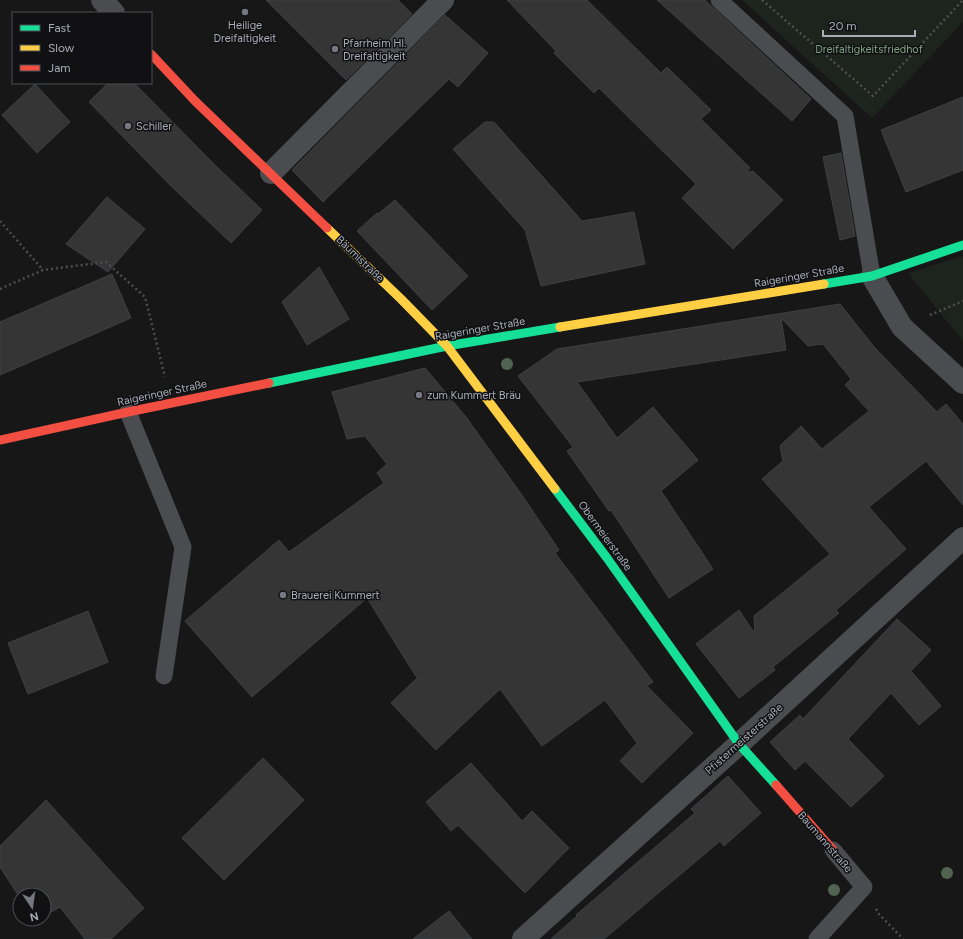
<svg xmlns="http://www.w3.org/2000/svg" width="963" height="939" font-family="Figtree,sans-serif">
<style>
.green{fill:#1d241e}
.building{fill:#353536;stroke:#3f4043}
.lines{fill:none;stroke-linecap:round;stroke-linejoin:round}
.path{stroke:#4d4e52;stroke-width:2.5;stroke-dasharray:2 3;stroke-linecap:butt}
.lane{stroke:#4b4c50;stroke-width:17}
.street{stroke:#4b4c50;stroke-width:22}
.fast{stroke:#16e098;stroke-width:9}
.slow{stroke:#ffcf43;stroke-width:9}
.jam{stroke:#f24e42;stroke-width:9}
.tree{fill:#506451}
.poi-dot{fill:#757880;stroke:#111113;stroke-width:1.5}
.labels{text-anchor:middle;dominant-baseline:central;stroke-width:3;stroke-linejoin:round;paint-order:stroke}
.poi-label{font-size:11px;fill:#a8adb8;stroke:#111113;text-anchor:start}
.park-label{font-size:11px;fill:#7fa381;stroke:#111113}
.street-label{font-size:11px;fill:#a8adb8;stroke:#111113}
</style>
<rect width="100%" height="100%" fill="#171717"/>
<g class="green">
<polygon points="742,0 963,0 963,22 872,118"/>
<polygon points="963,256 963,341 908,273"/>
</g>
<g class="building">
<polygon points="266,0 398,0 412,14 346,80"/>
<polygon points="507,0 587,0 661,73 667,67 711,110 701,119 750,168 746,173 753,171 783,200 733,249 682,198 696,184 599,88 594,93 554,53 556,51"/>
<polygon points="657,0 705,0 811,99 792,121"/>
<polygon points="445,15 488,53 458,87 449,79 323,202 292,170"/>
<polygon points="108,83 134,83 216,166 262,210 231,243 170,185 89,102"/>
<polygon points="35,84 70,122 37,153 2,115"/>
<polygon points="963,97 963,170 906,192 881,130"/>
<polygon points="485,122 494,122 582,221 634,212 645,264 541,286 525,230 453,149"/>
<polygon points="841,153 855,236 840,240 823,157"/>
<polygon points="107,197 145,229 108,272 66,244"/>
<polygon points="395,200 468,276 432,310 357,231 377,213 378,214"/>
<polygon points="319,267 349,319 307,345 282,302"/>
<polygon points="112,274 131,318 0,375 0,322"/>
<polygon points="840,304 875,348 937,412 946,404 963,424 963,505 926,461 869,507 906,549 836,610 839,613 773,667 775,670 739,698 696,644 739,610 755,634 754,616 830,554 762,479 783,461 780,446 801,426 822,449 869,411 845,385 851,379 823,344 808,346 781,318 786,350 577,382 617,438 653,407 698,460 661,491 713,569 669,598 611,510 609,511 567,451 573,447 518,376 557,349"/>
<polygon points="425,368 466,417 524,498 559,550 555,553 653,682 647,686 693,733 642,783 620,761 637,743 605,700 542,746 500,689 436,750 391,703 417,678 367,598 252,697 185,621 279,540 289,552 384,483 377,473 387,464 365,436 347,439 332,392"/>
<polygon points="88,611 108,662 28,694 8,643"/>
<polygon points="897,619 931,650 911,671 941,706 919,725 891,693 848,739 884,776 851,807 805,761 795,770 770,742 800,715 803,719"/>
<polygon points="263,758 304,800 224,880 182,838"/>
<polygon points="471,763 522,821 532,811 569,848 525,893 458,825 451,831 426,802"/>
<polygon points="728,776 761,813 724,846 720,841 604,939 551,939 577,916 576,915 695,813 691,809"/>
<polygon points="46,800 144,908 111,939 85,939 60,907 44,916 44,895 20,895 20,898 0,867 0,846"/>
<polygon points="449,911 472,939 413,939"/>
</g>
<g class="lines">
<g class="path">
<polyline points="762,0 873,96 963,0"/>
<polyline points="0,221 43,270"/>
<polyline points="0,289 43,270 106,262 145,297 165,377"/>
<polyline points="930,315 963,301"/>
<polyline points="876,909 879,914 903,939"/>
</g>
<g class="lane">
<polyline points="719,0 845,116 872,276"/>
<polyline points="128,412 183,547 164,676"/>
<polyline points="817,939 864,887 833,850"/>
</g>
<g class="street">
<polyline points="102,0 114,13"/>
<polyline points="271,173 443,0"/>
<polyline points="872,276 902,327 963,383"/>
<polyline points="523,939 739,744 963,538"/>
</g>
<g class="fast">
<polyline points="824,284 872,276 963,245"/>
<polyline points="269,383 447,346 560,327"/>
<polyline points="555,489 607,558 739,744 776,785"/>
</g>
<g class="slow">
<polyline points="327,228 401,299 447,346 555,489"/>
<polyline points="560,327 824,284"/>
</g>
<g class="jam">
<polyline points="151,54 195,101 327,228"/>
<polyline points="0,440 128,412 269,383"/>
<polyline points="776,785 833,850"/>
</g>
</g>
<g class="tree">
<circle cx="507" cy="364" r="6"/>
<circle cx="947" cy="873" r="6"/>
<circle cx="834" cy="890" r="6"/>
</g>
<g class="poi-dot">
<circle cx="245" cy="12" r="4"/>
<circle cx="335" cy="49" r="4"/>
<circle cx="128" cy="126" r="4"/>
<circle cx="419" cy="395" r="4"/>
<circle cx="283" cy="595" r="4"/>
</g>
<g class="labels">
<g class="poi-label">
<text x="245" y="25" text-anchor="middle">Heilige<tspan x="245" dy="13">Dreifaltigkeit</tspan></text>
<text x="343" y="43">Pfarrheim Hl.<tspan x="343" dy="13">Dreifaltigkeit</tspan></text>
<text x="136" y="126">Schiller</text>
<text x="427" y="395">zum Kummert Bräu</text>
<text x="291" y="595">Brauerei Kummert</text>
</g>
<g class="park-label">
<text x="869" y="49">Dreifaltigkeitsfriedhof</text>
</g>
<g class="street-label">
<text transform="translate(360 259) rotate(44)">Bäumlstraße</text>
<text transform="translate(799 276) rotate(-10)">Raigeringer Straße</text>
<text transform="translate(480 329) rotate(-10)">Raigeringer Straße</text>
<text transform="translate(162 393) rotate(-12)">Raigeringer Straße</text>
<text transform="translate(605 536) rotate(54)">Obermeierstraße</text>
<text transform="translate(744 739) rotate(-42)">Pfistermeisterstraße</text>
<text transform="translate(825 842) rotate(49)">Baumannstraße</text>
</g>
</g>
<rect x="12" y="12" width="140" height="72" fill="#111113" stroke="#4d4f55"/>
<rect x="20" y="25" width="20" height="6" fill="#16e098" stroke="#4d4f55"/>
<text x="48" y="32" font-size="12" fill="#a8adb8">Fast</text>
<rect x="20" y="45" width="20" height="6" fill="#ffcf43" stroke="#4d4f55"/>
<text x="48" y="52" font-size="12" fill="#a8adb8">Slow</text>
<rect x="20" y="65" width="20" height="6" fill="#f24e42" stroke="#4d4f55"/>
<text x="48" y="72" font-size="12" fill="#a8adb8">Jam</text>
<g transform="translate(32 907) rotate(167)"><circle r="19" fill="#111113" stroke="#4d4f55"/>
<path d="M0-3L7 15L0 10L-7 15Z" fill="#757880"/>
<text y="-6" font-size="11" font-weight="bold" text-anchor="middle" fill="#a8adb8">N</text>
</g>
<path d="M823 30v6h92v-6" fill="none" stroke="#a8adb8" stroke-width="2"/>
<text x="829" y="30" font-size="12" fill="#a8adb8" stroke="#111113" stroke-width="3" paint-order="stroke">20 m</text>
</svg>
